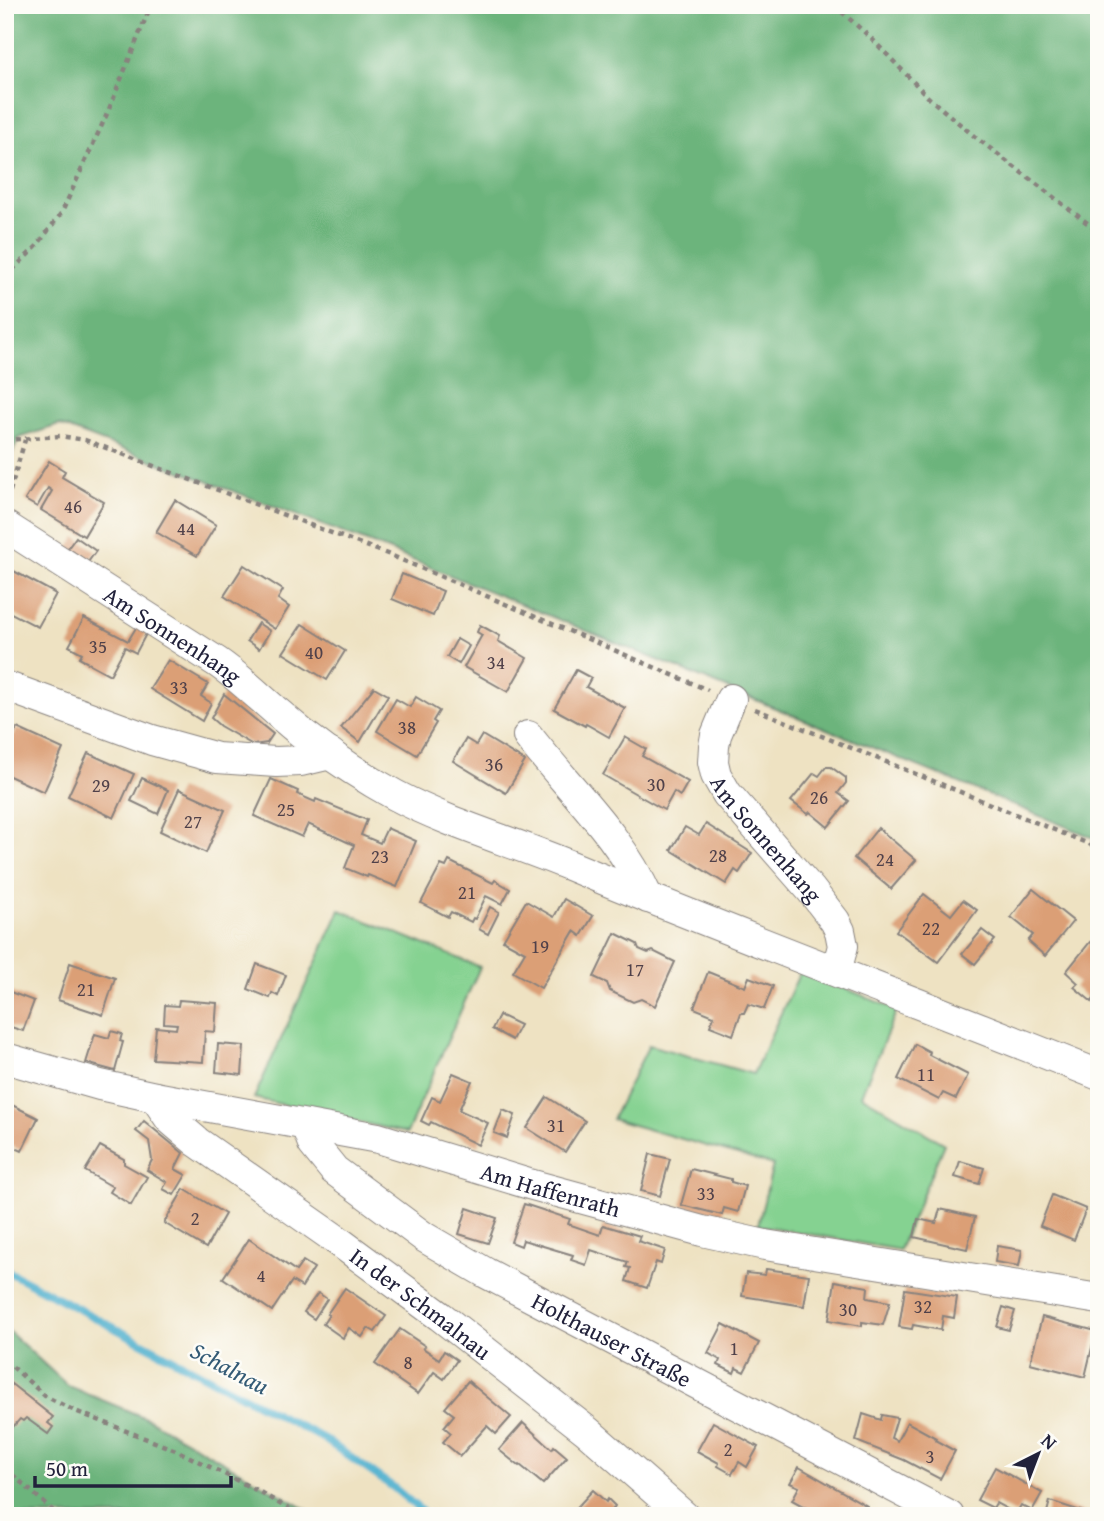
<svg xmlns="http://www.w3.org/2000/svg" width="1104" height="1521" font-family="'Gentium Book Plus',serif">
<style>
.green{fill:#85d291;stroke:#547a66;stroke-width:2}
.forest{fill:#6cb47b;stroke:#476b5b;stroke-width:2}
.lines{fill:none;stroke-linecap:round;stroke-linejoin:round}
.stream{stroke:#4fb0ce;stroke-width:8}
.building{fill:#db9f76}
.minor-casing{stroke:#88827e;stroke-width:32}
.path{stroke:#88827e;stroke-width:4.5;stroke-dasharray:5 5;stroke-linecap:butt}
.minor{stroke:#fff;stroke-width:30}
.labels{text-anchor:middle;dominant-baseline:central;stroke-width:5;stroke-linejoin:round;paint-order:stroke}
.number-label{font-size:19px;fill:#50414a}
.street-label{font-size:23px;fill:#22223b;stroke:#fdfcf7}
.water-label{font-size:24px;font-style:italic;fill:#345b76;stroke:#fdfcf7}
</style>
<rect width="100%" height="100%" fill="#fdfcf7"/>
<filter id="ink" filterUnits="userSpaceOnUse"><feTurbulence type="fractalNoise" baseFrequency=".0143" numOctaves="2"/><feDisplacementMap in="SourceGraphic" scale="14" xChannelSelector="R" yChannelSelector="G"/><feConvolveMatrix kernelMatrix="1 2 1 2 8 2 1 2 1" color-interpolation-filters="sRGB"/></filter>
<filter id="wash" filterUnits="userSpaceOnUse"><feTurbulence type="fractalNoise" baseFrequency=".00686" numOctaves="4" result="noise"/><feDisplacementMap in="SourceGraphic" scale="28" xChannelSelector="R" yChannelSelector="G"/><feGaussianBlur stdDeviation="1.57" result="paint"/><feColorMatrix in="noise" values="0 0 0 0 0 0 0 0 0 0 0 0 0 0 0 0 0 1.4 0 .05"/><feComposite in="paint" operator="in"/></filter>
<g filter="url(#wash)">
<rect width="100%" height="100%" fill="#eee2c2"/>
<g class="green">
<polygon points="340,910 480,967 407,1133 254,1098"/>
<polygon points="801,970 897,1010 861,1095 944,1144 899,1250 758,1225 773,1165 612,1119 649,1045 753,1074"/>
</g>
<g class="forest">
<polygon points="5,5 1099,5 1099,840 383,548 59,425 19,438 5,469"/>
<polygon points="5,1328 68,1386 148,1419 318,1516 5,1516"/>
</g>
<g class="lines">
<polyline class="stream" points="5,1270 324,1439 393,1487 427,1516"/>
</g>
<g id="blocks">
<g class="building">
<polygon points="49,461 65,471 62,477 104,502 84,536 41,510 52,491 48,488 37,507 25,500"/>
<polygon points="175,500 216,525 197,556 156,532"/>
<polygon points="76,537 96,551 88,562 68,548"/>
<polygon points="244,565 283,590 278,599 289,607 275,629 224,596"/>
<polygon points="10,569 56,594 38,627 5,610 5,577"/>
<polygon points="402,574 443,591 433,616 392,599"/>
<polygon points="84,618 128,641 137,626 147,632 136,653 125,647 110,675 79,658 82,653 69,646"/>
<polygon points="258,623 270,631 259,649 247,641"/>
<polygon points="302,624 345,651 327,680 283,653"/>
<polygon points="480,625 500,636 498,641 527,658 508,692 464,667 482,635 477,632"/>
<polygon points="457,639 469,646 459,664 447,657"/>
<polygon points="168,660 208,684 201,696 211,703 202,721 150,689"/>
<polygon points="576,670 591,678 586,687 625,708 609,737 586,724 585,726 554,709"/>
<polygon points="374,687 388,695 360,742 341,728"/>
<polygon points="224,694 273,734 267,743 253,745 220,726 211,718"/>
<polygon points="416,697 439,711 433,721 436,723 417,755 377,731 396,699 410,707"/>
<polygon points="17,728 63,749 44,792 5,774 5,753"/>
<polygon points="482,735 525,761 506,793 453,761 466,739 476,745"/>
<polygon points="625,737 646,749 642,756 688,782 680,796 674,792 664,810 603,775"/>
<polygon points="88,753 134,774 114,818 68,796"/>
<polygon points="826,767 831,767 846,778 846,783 838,793 849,801 828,827 810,812 808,814 791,801 814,773 819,776"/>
<polygon points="142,778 168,790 158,814 131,801"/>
<polygon points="271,779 298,791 297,794 315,802 316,799 367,820 361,835 380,843 387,828 416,841 397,887 368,875 367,877 345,868 354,845 308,824 302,837 254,816"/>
<polygon points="179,789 225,810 206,853 160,831"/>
<polygon points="706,824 752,853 739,873 735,870 726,884 671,850 685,827 699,835"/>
<polygon points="878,828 916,860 891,889 854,858"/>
<polygon points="449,861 493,883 495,880 510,889 502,904 486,896 475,919 473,918 471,922 451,912 448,917 421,903 441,865 446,867"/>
<polygon points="1033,889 1073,921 1045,956 1028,941 1033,935 1011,917"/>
<polygon points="924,894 951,915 963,900 977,910 938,962 896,931"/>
<polygon points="564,899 593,916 581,936 574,931 541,988 513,972 525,952 503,940 526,901 554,917"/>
<polygon points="490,907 499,912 488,934 479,929"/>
<polygon points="982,930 995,940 975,964 962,954"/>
<polygon points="615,933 637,944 639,949 648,953 653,951 675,962 655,1006 641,999 633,1002 610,991 607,983 594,977"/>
<polygon points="1090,942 1099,949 1099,999 1095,997 1092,1002 1074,987 1078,983 1066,972"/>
<polygon points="70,963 115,978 103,1015 58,1000"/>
<polygon points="257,964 286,975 278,996 272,993 270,998 248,989"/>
<polygon points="708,972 745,987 749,977 773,986 764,1009 748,1004 744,1013 741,1013 733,1035 710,1026 714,1016 694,1008"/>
<polygon points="5,990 34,1001 23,1031 5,1025"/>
<polygon points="179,1000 217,1003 215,1032 205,1031 203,1062 153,1059 156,1027 176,1029 177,1024 164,1023 165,1005 178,1006"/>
<polygon points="499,1015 520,1025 512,1040 492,1029"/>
<polygon points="111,1031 122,1034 120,1041 123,1042 115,1071 86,1063 95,1034 109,1038"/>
<polygon points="218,1044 244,1046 242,1075 216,1072"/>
<polygon points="915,1044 930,1052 929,1055 968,1075 956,1099 943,1093 939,1100 898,1079"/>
<polygon points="453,1073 472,1081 459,1110 488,1123 478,1145 431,1122 429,1125 421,1121 432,1097 440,1101"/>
<polygon points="547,1097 585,1121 565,1152 527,1128"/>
<polygon points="12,1105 38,1118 22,1151 5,1143 5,1117 7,1116"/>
<polygon points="503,1110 515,1115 507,1138 494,1133"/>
<polygon points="144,1121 183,1153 175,1169 186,1175 174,1195 163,1189 167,1182 147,1170 152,1160 149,1141 136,1131"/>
<polygon points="100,1146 124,1159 124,1164 147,1177 131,1205 110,1192 113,1187 85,1171"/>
<polygon points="650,1154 670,1159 660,1196 641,1191"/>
<polygon points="960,1161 984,1168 979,1184 955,1177"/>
<polygon points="691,1169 731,1179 731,1182 745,1186 738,1212 724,1208 722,1215 681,1205"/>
<polygon points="184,1189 225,1214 206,1248 164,1223"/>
<polygon points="1052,1195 1086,1209 1074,1240 1040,1226"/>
<polygon points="524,1204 570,1219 568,1224 600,1235 603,1225 640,1236 638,1241 665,1250 661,1264 656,1262 647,1288 626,1281 630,1268 626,1267 628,1262 591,1250 586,1265 571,1260 573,1255 523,1240 521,1246 511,1242"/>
<polygon points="467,1208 497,1218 488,1243 459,1234"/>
<polygon points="940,1209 975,1217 967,1249 914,1237 918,1219 936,1223"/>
<polygon points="249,1239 296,1271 303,1261 314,1268 302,1287 292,1281 272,1311 223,1278"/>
<polygon points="997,1246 1022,1250 1019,1266 995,1262"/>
<polygon points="766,1269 809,1275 804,1306 742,1296 746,1273 765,1275"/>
<polygon points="835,1281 868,1287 867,1298 890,1302 883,1325 862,1322 862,1326 829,1320"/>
<polygon points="345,1288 386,1316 375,1332 368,1328 362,1337 349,1328 343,1338 323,1324 329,1315 327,1314"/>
<polygon points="905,1289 957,1297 954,1318 943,1316 941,1330 913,1325 912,1329 899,1327"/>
<polygon points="318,1293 327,1299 314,1319 304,1312"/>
<polygon points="1003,1307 1015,1311 1009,1330 997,1327"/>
<polygon points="1042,1317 1096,1331 1085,1377 1030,1363"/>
<polygon points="723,1324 759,1343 744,1372 736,1368 734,1373 718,1365 720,1360 708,1353"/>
<polygon points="400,1329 425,1346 423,1348 439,1359 444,1351 457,1360 444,1379 434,1372 418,1394 375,1364"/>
<polygon points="5,1379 53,1417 48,1423 53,1427 48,1434 26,1418 23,1421 20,1419 13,1427 5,1421"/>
<polygon points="468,1381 511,1417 496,1434 487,1426 460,1456 443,1442 451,1433 444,1427 454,1415 445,1408"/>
<polygon points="863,1414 881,1420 882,1415 897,1418 891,1438 897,1441 907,1422 936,1438 935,1440 955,1451 940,1479 904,1460 856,1441"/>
<polygon points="713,1422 758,1447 747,1467 739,1462 732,1474 718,1466 719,1463 697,1451"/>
<polygon points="523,1423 552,1449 554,1446 567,1457 543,1484 520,1465 519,1466 499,1450"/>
<polygon points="799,1467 867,1506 862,1516 838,1516 831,1512 828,1516 821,1516 792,1500 799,1487 790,1483"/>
<polygon points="995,1467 1042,1493 1032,1511 1021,1505 1016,1514 996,1503 993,1508 977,1500"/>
<polygon points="593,1490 606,1502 608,1499 615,1506 613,1509 621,1516 569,1516"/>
<polygon points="1050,1501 1093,1515 1093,1516 1046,1516"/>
</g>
</g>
</g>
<g filter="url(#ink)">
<use href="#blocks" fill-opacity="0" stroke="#88827e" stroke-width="2"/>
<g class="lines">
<defs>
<g id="minor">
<path id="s1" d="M 5,526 L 217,662 C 239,677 257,695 278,713 C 313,744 353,772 395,795 C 449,824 514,842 571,866 C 746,939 923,1004 1099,1075"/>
<polyline points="5,686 152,740 217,758 276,762 301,761 331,754"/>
<path id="s2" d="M 731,699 L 716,735 L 714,746 L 713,762 L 716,775 L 727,794 L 811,890 L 835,921 L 840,931 L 843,946 L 836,971"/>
<path d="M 528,736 C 569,789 621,836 648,898"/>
<path id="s3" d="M 5,1058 L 100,1085 L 155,1097 L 378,1138 L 529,1184 L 702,1231 L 765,1245 L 1099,1299"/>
<path id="s4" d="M 155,1097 L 170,1119 L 197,1142 L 334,1238 L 440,1316 L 587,1431 L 684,1516"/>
<path id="s5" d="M 306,1125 L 313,1144 L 334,1170 L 424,1237 L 486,1273 L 949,1516"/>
</g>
</defs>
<use href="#minor" class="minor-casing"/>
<g class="path">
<polyline points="834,5 872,39 929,98 974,136 1099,232"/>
<polyline points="5,277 36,247 62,212 107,114 151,5"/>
<polyline points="5,440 60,436 85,440 390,555 708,690"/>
<polyline points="7,501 25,440"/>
<polyline points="755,709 1099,848"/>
<polyline points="5,1360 45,1396 75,1411 178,1451 260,1492 300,1516"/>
<polyline points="5,1468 59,1516"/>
</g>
<use href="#minor" class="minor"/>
</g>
</g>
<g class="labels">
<g class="number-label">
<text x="73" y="506">46</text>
<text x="186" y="528">44</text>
<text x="98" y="646">35</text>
<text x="314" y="652">40</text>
<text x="496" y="662">34</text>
<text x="179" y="687">33</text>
<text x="407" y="727">38</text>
<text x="494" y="764">36</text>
<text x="656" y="784">30</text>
<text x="101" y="785">29</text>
<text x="819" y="797">26</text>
<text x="286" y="809">25</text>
<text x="193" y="821">27</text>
<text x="718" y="855">28</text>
<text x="380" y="856">23</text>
<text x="885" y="859">24</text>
<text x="467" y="892">21</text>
<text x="931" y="928">22</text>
<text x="540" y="946">19</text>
<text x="635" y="969">17</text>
<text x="86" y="989">21</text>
<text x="926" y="1074">11</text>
<text x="556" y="1125">31</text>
<text x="706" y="1193">33</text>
<text x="195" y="1218">2</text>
<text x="261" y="1275">4</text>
<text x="923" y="1306">32</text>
<text x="848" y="1309">30</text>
<text x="734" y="1348">1</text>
<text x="408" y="1362">8</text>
<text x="728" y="1449">2</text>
<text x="930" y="1456">3</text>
</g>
<g class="street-label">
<text stroke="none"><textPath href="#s1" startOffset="200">Am Sonnenhang</textPath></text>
<text stroke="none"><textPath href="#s2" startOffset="161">Am Sonnenhang</textPath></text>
<text stroke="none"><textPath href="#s3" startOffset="562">Am Haffenrath</textPath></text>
<text stroke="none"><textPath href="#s4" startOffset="338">In der Schmalnau</textPath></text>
<text stroke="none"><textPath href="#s5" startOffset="380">Holthauser Straße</textPath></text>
</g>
<g class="water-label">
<text transform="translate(230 1368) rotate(28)">Schalnau</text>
</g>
</g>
<rect width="1104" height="1521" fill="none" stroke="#fdfcf7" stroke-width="28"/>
<g transform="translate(1038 1454) rotate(42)" stroke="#fdfcf7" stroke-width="5" paint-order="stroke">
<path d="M0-5L12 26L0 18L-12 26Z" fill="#22223b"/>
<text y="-10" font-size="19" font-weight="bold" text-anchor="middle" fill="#22223b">N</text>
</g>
<path d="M35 1476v10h196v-10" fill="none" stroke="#22223b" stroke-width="3.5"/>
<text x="46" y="1476" font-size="21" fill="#22223b" stroke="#fdfcf7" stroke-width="5" paint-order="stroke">50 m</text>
</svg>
